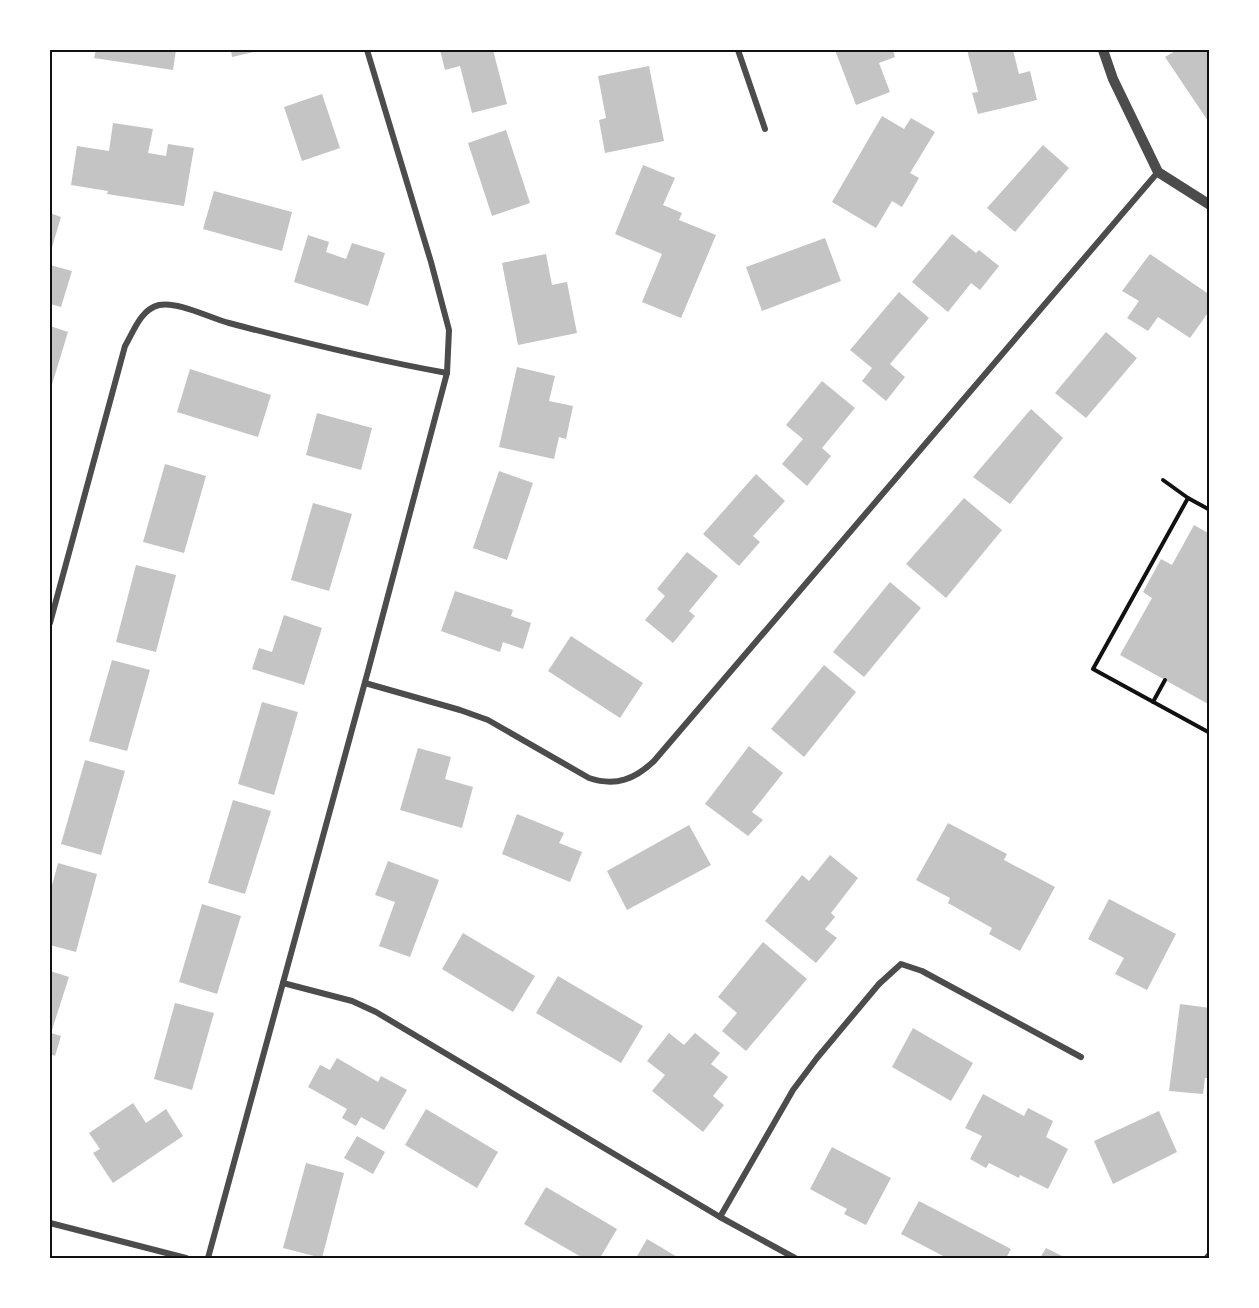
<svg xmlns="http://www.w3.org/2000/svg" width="1259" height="1308" font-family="Figtree,sans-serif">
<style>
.building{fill:#c4c4c4}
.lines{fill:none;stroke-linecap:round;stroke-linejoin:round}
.path{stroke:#111;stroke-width:4}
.minor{stroke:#4c4c4c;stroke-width:6}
.tertiary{stroke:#4c4c4c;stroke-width:10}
.neatline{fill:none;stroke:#111;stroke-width:2}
</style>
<rect width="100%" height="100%" fill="#fff"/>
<g class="building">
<polygon points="96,50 176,50 173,70 94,58"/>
<polygon points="231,50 262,50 232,57"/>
<polygon points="440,50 493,50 507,104 472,113 460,66 445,70"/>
<polygon points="835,50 893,50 895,57 879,63 890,92 856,105"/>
<polygon points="967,50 1013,50 1019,74 1030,71 1037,100 978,114 972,93 978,92"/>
<polygon points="1177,50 1208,50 1210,52 1210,124 1165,57"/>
<polygon points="649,66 664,141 605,153 599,120 606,118 598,76"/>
<polygon points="322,94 340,148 302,161 284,107"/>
<polygon points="882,116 904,129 911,118 935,132 910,173 919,178 902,207 892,201 876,228 832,202"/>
<polygon points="113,123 153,129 148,153 166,156 168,144 194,148 184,206 107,194 108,191 71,185 77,146 109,151"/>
<polygon points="506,130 530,203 492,216 468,143"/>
<polygon points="1043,145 1069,168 1015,232 987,208"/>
<polygon points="643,165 675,178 663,205 682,213 679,220 716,235 681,318 642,302 662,254 615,234"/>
<polygon points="214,191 292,212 282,251 203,229"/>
<polygon points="50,213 61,217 50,254"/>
<polygon points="952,234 976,253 979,250 999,266 980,290 971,283 948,312 912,282"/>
<polygon points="308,235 329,242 326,252 346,259 352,243 385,253 368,306 294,282"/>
<polygon points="825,238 841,281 762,311 746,267"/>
<polygon points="546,254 552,285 567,282 577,333 518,345 502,263"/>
<polygon points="1150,254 1210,295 1210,310 1190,338 1158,317 1148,331 1127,318 1139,301 1122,291"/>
<polygon points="50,265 72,271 61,307 50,304"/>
<polygon points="899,292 929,318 890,364 905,377 886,401 862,381 872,368 850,350"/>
<polygon points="50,326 68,332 50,391"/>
<polygon points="1106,332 1137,358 1086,418 1055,393"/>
<polygon points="517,367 555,376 549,401 573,406 566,439 559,437 554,459 499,447"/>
<polygon points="190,369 271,395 258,437 177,412"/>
<polygon points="822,381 855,408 822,448 831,456 807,486 782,464 803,439 786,425"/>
<polygon points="1031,409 1063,438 1010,504 973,477"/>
<polygon points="317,413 372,428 361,470 306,455"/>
<polygon points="165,464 206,476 184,553 143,542"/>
<polygon points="499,471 533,483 507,560 473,548"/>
<polygon points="756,474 785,501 753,536 760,542 739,566 703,534"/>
<polygon points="964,498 1002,530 946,598 906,564"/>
<polygon points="313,503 352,514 329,591 291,580"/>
<polygon points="1194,525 1210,534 1210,705 1120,655 1152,598 1143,592 1161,559 1172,565"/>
<polygon points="687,552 718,576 689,611 695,616 673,643 645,620 665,596 657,589"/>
<polygon points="136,565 176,575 156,652 116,642"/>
<polygon points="890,582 921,608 864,677 833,652"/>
<polygon points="455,591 513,610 511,616 531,623 523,649 503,642 500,652 441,631"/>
<polygon points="284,615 322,628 304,685 252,669 259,648 272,652"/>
<polygon points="571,636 643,683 620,718 548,671"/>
<polygon points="112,660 150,670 127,751 89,741"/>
<polygon points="824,665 856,692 804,757 771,729"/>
<polygon points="262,702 298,712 274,795 238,784"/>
<polygon points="749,746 783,773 752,812 763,820 748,836 705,804"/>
<polygon points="418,748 451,757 445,779 473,787 462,828 400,810"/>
<polygon points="85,760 125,771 101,855 61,844"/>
<polygon points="233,800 271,811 245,894 208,883"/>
<polygon points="517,814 564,833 559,843 582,852 570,882 502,854"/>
<polygon points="948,823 1007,854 1004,860 1055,887 1020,951 989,934 992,928 948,903 950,898 916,880"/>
<polygon points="689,825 711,865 627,910 607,871"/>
<polygon points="830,855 858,878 831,913 835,917 825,929 837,938 816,963 765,921 802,875 809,881"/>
<polygon points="388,861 439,880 410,957 379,946 395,902 375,895"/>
<polygon points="58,863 97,874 76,952 50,945 50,893"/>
<polygon points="1109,899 1176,934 1147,990 1115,974 1124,958 1088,939"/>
<polygon points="202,904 241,916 217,994 179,982"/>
<polygon points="463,933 535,976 513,1012 442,969"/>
<polygon points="763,942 807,979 746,1051 722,1031 737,1013 718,997"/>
<polygon points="50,971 69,977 51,1033 61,1036 55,1056 50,1054"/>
<polygon points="558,976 643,1026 621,1063 536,1013"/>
<polygon points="175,1003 214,1013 192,1090 154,1079"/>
<polygon points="1180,1004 1210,1008 1210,1078 1205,1078 1203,1094 1169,1091"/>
<polygon points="913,1028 973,1063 951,1101 892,1067"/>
<polygon points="669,1033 684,1045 695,1033 720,1053 711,1064 728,1077 713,1096 724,1105 703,1132 652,1091 665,1075 647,1061"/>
<polygon points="337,1058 378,1082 381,1076 407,1090 384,1130 361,1117 356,1126 342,1118 347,1109 308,1087 320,1065 330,1070"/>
<polygon points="983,1094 1024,1116 1028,1108 1053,1121 1046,1137 1068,1149 1048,1189 1020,1175 1019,1178 989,1163 986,1168 970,1159 982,1136 965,1128"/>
<polygon points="133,1103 146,1123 166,1109 183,1136 113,1183 93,1153 100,1149 89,1133"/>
<polygon points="426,1109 498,1152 477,1188 405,1145"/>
<polygon points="1159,1111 1177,1152 1113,1184 1094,1141"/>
<polygon points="357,1136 385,1152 373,1174 344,1158"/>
<polygon points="832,1147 891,1178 866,1225 844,1214 847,1209 810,1189"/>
<polygon points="306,1163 344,1173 322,1258 283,1248"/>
<polygon points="546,1187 617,1229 600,1258 583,1258 524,1224"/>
<polygon points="919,1201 1011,1249 1006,1258 944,1258 945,1257 901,1234"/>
<polygon points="647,1239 679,1258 636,1258"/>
<polygon points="1046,1248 1066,1258 1040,1258"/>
</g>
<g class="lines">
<g class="path">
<polyline points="1163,480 1188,498"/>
<polyline points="1210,510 1188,498 1093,669 1210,733"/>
<polyline points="1153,702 1165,680"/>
</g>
<g class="minor">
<polyline points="738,50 765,129"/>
<path d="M 50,623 L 125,346 C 134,331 140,310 159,305 C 178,301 210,318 229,323 C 301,342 374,360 447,373"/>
<path d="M 365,683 L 460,710 L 488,720 L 589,778 C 616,787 635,779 654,761 L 1158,172"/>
<polyline points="283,983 352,1001 376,1012 720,1217 795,1258"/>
<polyline points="720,1217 793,1090 817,1058 879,984 901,964 922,971 1081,1057"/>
<polyline points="50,1223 186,1258"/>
<polyline points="208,1258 368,671 447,373 449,330 431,262 367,50"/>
</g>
<g class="tertiary">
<polyline points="1103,50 1113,79 1158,172 1210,205"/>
<polyline points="1209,1258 1210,1257"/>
</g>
</g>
<rect width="1259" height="1308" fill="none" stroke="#ffffff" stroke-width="102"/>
<rect x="51" y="51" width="1157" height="1206" class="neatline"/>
</svg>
